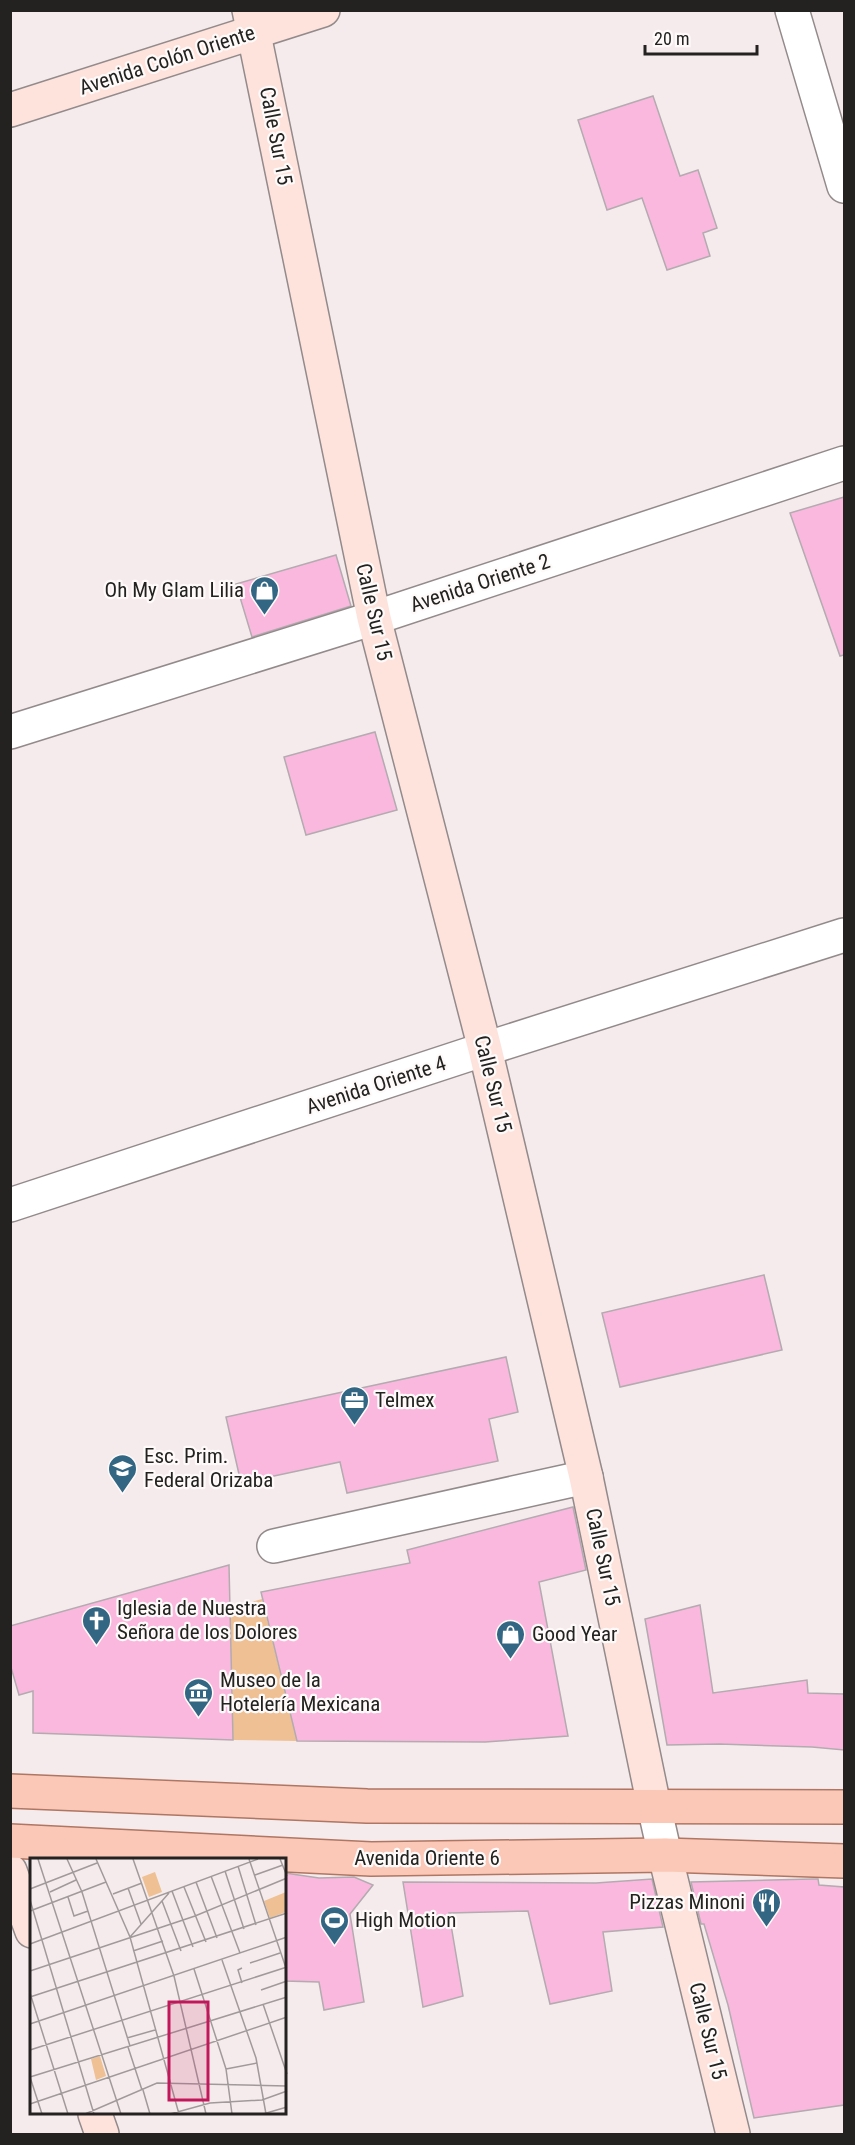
<svg xmlns="http://www.w3.org/2000/svg" width="855" height="2145" font-family="'Roboto Condensed',sans-serif">
<style>
.green{fill:#eec093}
.building{fill:#fbb8de;stroke:#b3abaf;stroke-width:1.5}
.lines{fill:none;stroke-linecap:round;stroke-linejoin:round}
.street-casing{stroke:#938a8b;stroke-width:36}
.secondary-casing{stroke:#938a8b;stroke-width:36}
.primary-casing{stroke:#ae7663;stroke-width:36}
.street{stroke:#fff;stroke-width:33}
.secondary{stroke:#fde3db;stroke-width:33}
.primary{stroke:#fbc8b7;stroke-width:33}
.labels{text-anchor:middle;dominant-baseline:central;stroke-width:4.5;stroke-linejoin:round;paint-order:stroke}
.street-label{font-size:21px;fill:#242121;stroke:#fefafa}
.poi-label{font-size:21px;fill:#242121;stroke:#fefafa;text-anchor:start}
.inset-road{fill:none;stroke:#a19a9b;stroke-width:1.5}
.view{fill:#c2185b;fill-opacity:0.15;stroke:#c2185b;stroke-width:3}
.inset-edge{fill:none;stroke:#242121;stroke-width:3}
</style>
<rect width="100%" height="100%" fill="#f5ebec"/>
<polygon class="green" points="262,1599 297,1741 233,1740 232,1678 218,1612"/>
<g class="building">
<polygon points="653,96 680,176 698,170 717,228 703,233 710,256 667,270 642,198 607,210 578,120"/>
<polygon points="844,497 844,655 840,656 790,513"/>
<polygon points="336,555 351,606 252,637 236,584"/>
<polygon points="375,732 397,810 306,835 284,757"/>
<polygon points="764,1275 782,1350 620,1387 602,1313"/>
<polygon points="506,1357 518,1412 489,1419 498,1461 347,1493 340,1462 241,1483 226,1417"/>
<polygon points="573,1507 586,1570 539,1582 568,1736 485,1742 297,1741 261,1592 410,1563 407,1550"/>
<polygon points="229,1565 233,1740 33,1733 33,1691 19,1695 10,1664 10,1626"/>
<polygon points="700,1605 713,1693 807,1680 808,1693 844,1694 844,1750 812,1747 719,1744 667,1745 645,1619"/>
<polygon points="285,1873 319,1878 354,1877 373,1885 350,1914 364,2002 324,2010 319,1982 285,1981"/>
<polygon points="652,1879 663,1927 603,1932 612,1991 550,2004 528,1911 449,1913 463,1996 423,2007 403,1882 596,1883"/>
<polygon points="812,1879 818,1879 819,1885 844,1887 844,2105 754,2118 728,2005 704,1924 701,1924 691,1882"/>
</g>
<g class="lines">
<defs>
<g id="street">
<polyline points="792,10 844,186"/>
<polyline points="10,732 374,618 844,463"/>
<polyline points="10,1205 485,1049 844,935"/>
<polyline points="274,1546 586,1477"/>
<polyline points="654,1806 665,1855"/>
</g>
<g id="secondary">
<polyline points="249,10 374,618 485,1049 586,1477 654,1806"/>
<polyline points="10,110 323,10"/>
<polyline points="665,1855 733,2134"/>
<polyline points="10,1871 32,1931"/>
<polyline points="95,2114 102,2134"/>
</g>
<g id="primary">
<polyline points="10,1791 367,1806 844,1807"/>
<polyline points="10,1841 371,1859 665,1855 844,1861"/>
</g>
</defs>
<use href="#street" class="street-casing"/>
<use href="#secondary" class="secondary-casing"/>
<use href="#primary" class="primary-casing"/>
<use href="#street" class="street"/>
<use href="#secondary" class="secondary"/>
<use href="#primary" class="primary"/>
</g>
<defs>
<symbol id="shop-pin" viewBox="-11 -11 22 30"><path d="M0 17L-7.5 6A9.5 9.5 0 1 1 7.5 6Z" fill="#326683" stroke="#fefafa"/><path d="M-5-2.5h2.3a2.7 3.5 0 0 1 5.4 0H5L5.5 6h-11ZM-1.5-2.5h3a1.5 2.3 0 0 0-3 0Z" fill="#fff"/></symbol>
<symbol id="office-pin" viewBox="-11 -11 22 30"><path d="M0 17L-7.5 6A9.5 9.5 0 1 1 7.5 6Z" fill="#326683" stroke="#fefafa"/><path d="M-6-3h4V-5.5h4V-3h4V5H-6ZM-1-4.5V-3h2v-1.5ZM-6 0V1H6V0Z" fill="#fff"/></symbol>
<symbol id="school-pin" viewBox="-11 -11 22 30"><path d="M0 17L-7.5 6A9.5 9.5 0 1 1 7.5 6Z" fill="#326683" stroke="#fefafa"/><path d="M0-5L7-2L0 1L-7-2ZM-4 1L0 2.5L4 1V4Q0 6-4 4Z" fill="#fff"/></symbol>
<symbol id="church-pin" viewBox="-11 -11 22 30"><path d="M0 17L-7.5 6A9.5 9.5 0 1 1 7.5 6Z" fill="#326683" stroke="#fefafa"/><path d="M-1.2-6h2.4v3.5h3.3v2.4h-3.3V6h-2.4V-.1h-3.3v-2.4h3.3Z" fill="#fff"/></symbol>
<symbol id="museum-pin" viewBox="-11 -11 22 30"><path d="M0 17L-7.5 6A9.5 9.5 0 1 1 7.5 6Z" fill="#326683" stroke="#fefafa"/><path d="M0-6L6-3V-2H-6V-3ZM-5-1h2V3h-2ZM-1-1h2V3h-2ZM3-1h2V3H3ZM-6 4H6V6H-6Z" fill="#fff"/></symbol>
<symbol id="restaurant-pin" viewBox="-11 -11 22 30"><path d="M0 17L-7.5 6A9.5 9.5 0 1 1 7.5 6Z" fill="#326683" stroke="#fefafa"/><path d="M-5-6h1v4h1v-4h1v4h1v-4h1v5L-1.5 .5V6h-2V.5L-5-1ZM5-6V6H3V1.5H1.5Q1.5-4 5-6Z" fill="#fff"/></symbol>
<symbol id="stadium-pin" viewBox="-11 -11 22 30"><path d="M0 17L-7.5 6A9.5 9.5 0 1 1 7.5 6Z" fill="#326683" stroke="#fefafa"/><path d="M0-5a6.5 5 0 1 0 0 10a6.5 5 0 1 0 0-10ZM-3.5-1.8h7v3.6h-7Z" fill="#fff"/></symbol>
</defs>
<g fill-rule="evenodd">
<use href="#shop-pin" x="248" y="574" width="33" height="45"/>
<use href="#office-pin" x="338" y="1384" width="33" height="45"/>
<use href="#school-pin" x="106" y="1452" width="33" height="45"/>
<use href="#church-pin" x="80" y="1604" width="33" height="45"/>
<use href="#shop-pin" x="494" y="1618" width="33" height="45"/>
<use href="#museum-pin" x="182" y="1676" width="33" height="45"/>
<use href="#restaurant-pin" x="750" y="1886" width="33" height="45"/>
<use href="#stadium-pin" x="318" y="1904" width="33" height="45"/>
</g>
<g class="labels">
<g class="street-label">
<text transform="translate(167 60) rotate(-18)">Avenida Colón Oriente</text>
<text transform="translate(276 136) rotate(79)">Calle Sur 15</text>
<text transform="translate(480 583) rotate(-18)">Avenida Oriente 2</text>
<text transform="translate(374 612) rotate(77)">Calle Sur 15</text>
<text transform="translate(493 1084) rotate(76)">Calle Sur 15</text>
<text transform="translate(376 1085) rotate(-18)">Avenida Oriente 4</text>
<text transform="translate(603 1557) rotate(78)">Calle Sur 15</text>
<text x="427" y="1858">Avenida Oriente 6</text>
<text transform="translate(708 2031) rotate(76)">Calle Sur 15</text>
</g>
<g class="poi-label">
<text x="244" y="590" text-anchor="end">Oh My Glam Lilia</text>
<text x="375" y="1400">Telmex</text>
<text x="144" y="1456">Esc. Prim.<tspan x="144" dy="24">Federal Orizaba</tspan></text>
<text x="117" y="1608">Iglesia de Nuestra<tspan x="117" dy="24">Señora de los Dolores</tspan></text>
<text x="532" y="1634">Good Year</text>
<text x="220" y="1680">Museo de la<tspan x="220" dy="24">Hotelería Mexicana</tspan></text>
<text x="745" y="1902" text-anchor="end">Pizzas Minoni</text>
<text x="355" y="1920">High Motion</text>
</g>
</g>
<g transform="translate(30 1858)">
<rect width="256" height="256" fill="#f5ebec"/>
<path d="M 125,14 L 132,34 L 119,39 L 112,19 ZM 256,34 L 256,54 L 240,60 L 234,43 ZM 70,198 L 76,218 L 66,222 L 61,201 Z" fill="#eec093"/>
<path class="inset-road" d="M 8,1 L 91,256M 37,1 L 52,34 L 100,188M 66,1 L 100,79 L 149,256M 103,1 L 144,118 L 176,256M 219,1 L 256,110M 250,1 L 257,18M 208,8 L 226,67M 195,13 L 214,71M 225,17 L 253,7M 181,18 L 210,95M 166,24 L 187,80M 154,29 L 176,84M 98,30 L 111,66M 0,31 L 67,5M 142,33 L 163,89M 20,34 L 46,22M 83,36 L 112,25M 38,39 L 44,58 L 58,53M 0,42 L 64,256M 132,43 L 151,93M 0,53 L 76,24M 100,79 L 139,35M 0,86 L 228,1M 103,93 L 133,83M 192,102 L 226,200 L 236,256M 220,105 L 250,95M 212,110 L 208,112 L 212,125M 164,111 L 196,211 L 202,256M 0,113 L 165,58 L 257,20M 231,132 L 257,123M 0,135 L 38,256M 0,139 L 257,55M 233,146 L 257,216M 0,166 L 257,79M 97,180 L 125,172M 98,189 L 112,232M 0,192 L 257,109M 196,211 L 227,205M 0,219 L 257,139M 0,219 L 12,256M 113,232 L 120,256M 0,246 L 257,159M 55,256 L 127,225 L 257,228M 140,256 L 180,245 L 232,242 L 257,233M 233,256 L 257,249"/>
<path class="view" d="M 139,144 L 178,144 L 178,242 L 139,242 Z"/>
<rect width="256" height="256" class="inset-edge"/>
</g>
<rect width="855" height="2145" fill="none" stroke="#242121" stroke-width="24"/>
<path d="M645 45v9h112v-9" fill="none" stroke="#242121" stroke-width="3"/>
<text x="654" y="45" font-size="18" fill="#242121" stroke="#fefafa" stroke-width="4.5" paint-order="stroke">20 m</text>
</svg>
